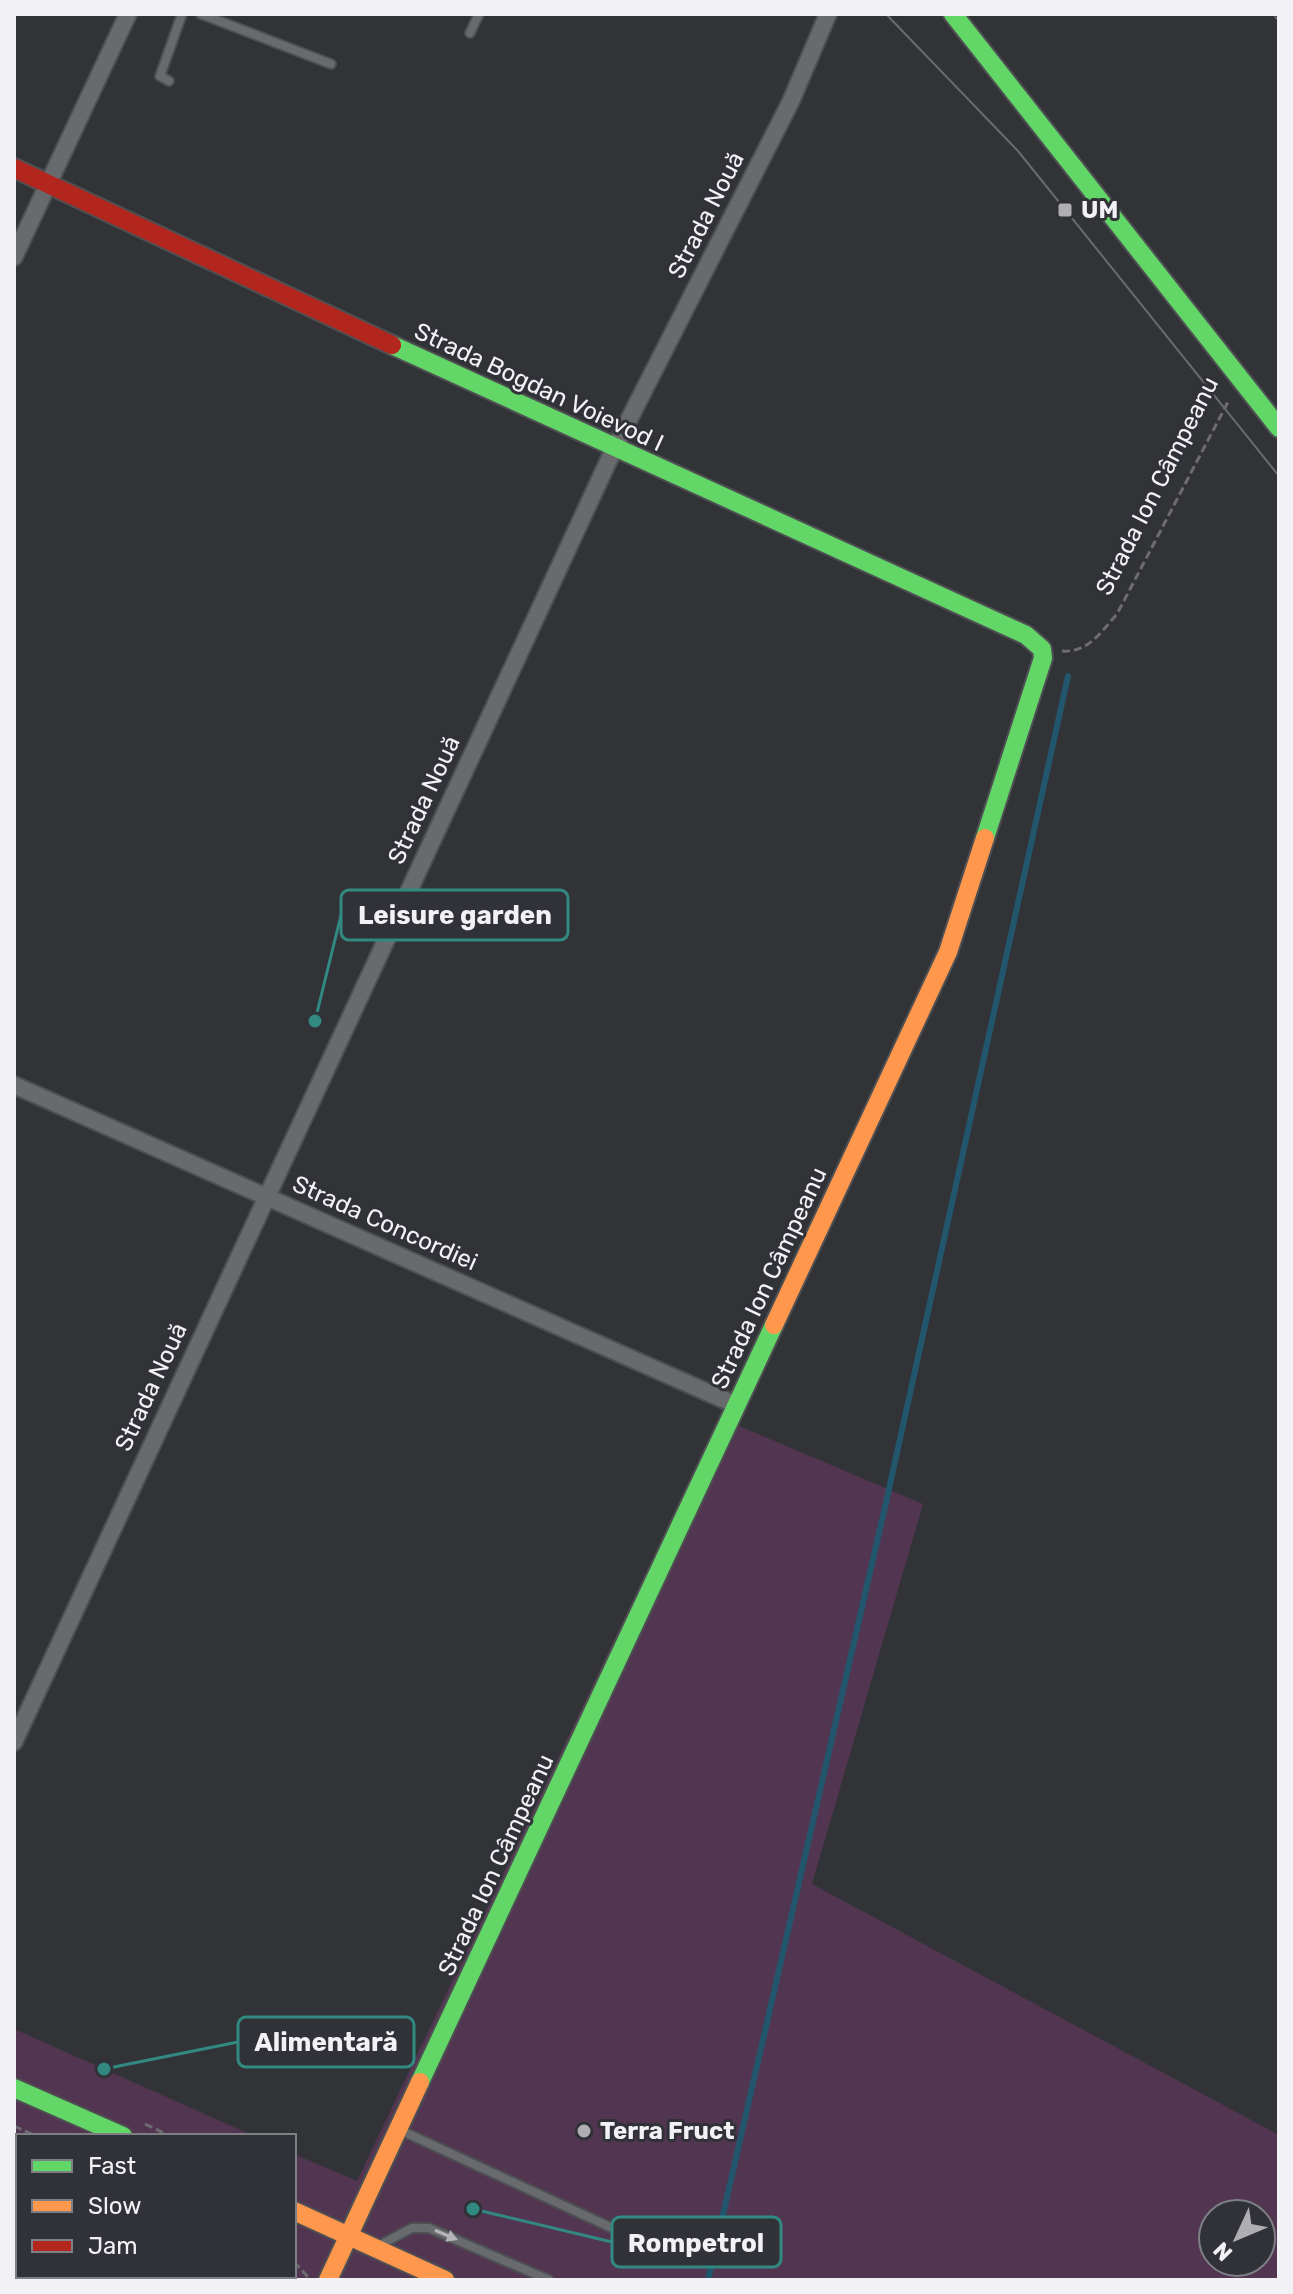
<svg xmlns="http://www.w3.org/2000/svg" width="1293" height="2294" font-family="Rubik,sans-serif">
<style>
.green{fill:#523651;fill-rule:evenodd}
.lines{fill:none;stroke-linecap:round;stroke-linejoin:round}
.stream{stroke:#21566d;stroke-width:6}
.lane-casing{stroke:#4e4f52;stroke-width:12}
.street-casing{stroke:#4e4f52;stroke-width:20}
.fast-casing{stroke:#4e4f52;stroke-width:22}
.slow-casing{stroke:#4e4f52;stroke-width:22}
.jam-casing{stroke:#4e4f52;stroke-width:22}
.path{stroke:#6d6d6f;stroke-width:3;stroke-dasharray:8 4;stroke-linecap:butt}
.lane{stroke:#696a6d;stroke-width:8}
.street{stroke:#696a6d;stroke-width:16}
.fast{stroke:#63d668;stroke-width:18}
.slow{stroke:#ff974d;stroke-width:18}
.jam{stroke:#b3261e;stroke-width:18}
.tram{stroke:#696a6d;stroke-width:2}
.rail-casing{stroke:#696a6d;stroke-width:9}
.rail{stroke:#313238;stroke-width:6;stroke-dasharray:18;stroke-linecap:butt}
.oneway{fill:#b4b5b8}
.poi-dot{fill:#afafb3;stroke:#313238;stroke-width:3}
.labels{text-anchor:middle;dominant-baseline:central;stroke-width:6;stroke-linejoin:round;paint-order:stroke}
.poi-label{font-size:24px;font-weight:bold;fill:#f2f2f6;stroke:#313238;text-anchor:start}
.street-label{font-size:24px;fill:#f2f2f6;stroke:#313238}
.leader{fill:none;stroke:#318982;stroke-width:3}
.callout-dot{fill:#318982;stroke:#313238;stroke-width:3}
.callout{fill:#313238;stroke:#318982;stroke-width:3}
.callout-label{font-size:26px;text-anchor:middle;font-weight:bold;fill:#f2f2f6}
</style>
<rect width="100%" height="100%" fill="#323337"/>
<g class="green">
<path d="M 720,1418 L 923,1504 L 812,1884 L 1279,2135 L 1279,2280 L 290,2280 L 284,2276 L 294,2276 L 294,2154 L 357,2181 ZM 1213,2214 L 1261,2214 L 1261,2262 L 1213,2262 Z"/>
<polygon points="14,2029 254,2136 18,2136 18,2153 14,2151"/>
</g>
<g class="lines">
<polyline class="stream" points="708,2280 887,1498 1068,676"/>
<defs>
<g id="lane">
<polyline points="201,14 331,64"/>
<polyline points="470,33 479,14"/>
<polyline points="169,81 160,76 182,14"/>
<polyline points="400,2130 653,2247"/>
<polyline points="382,2244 412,2228 429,2228 549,2280"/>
</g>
<g id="street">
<polyline points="14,257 128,14"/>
<polyline points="14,1085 736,1405"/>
<polyline points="14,1742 614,449 791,101 828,14"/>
</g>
<g id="fast">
<polyline points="953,14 1279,428"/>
<polyline points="392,345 1026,635 1042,649 1043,658 985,838"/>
<polyline points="420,2082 774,1325"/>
<polyline points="14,2088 123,2136"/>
</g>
<g id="slow">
<polyline points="774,1325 948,952 985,838"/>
<polyline points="294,2211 445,2280"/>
<polyline points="328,2280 420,2082"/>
</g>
<polyline id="jam" points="14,168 392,345"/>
</defs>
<use href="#lane" class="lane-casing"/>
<use href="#street" class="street-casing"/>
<use href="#fast" class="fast-casing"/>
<use href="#slow" class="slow-casing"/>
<use href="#jam" class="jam-casing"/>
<g class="path">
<path d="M 1062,651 C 1088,653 1101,632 1117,614 L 1229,400"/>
<polyline points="145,2124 170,2136"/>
<polyline points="14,2126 36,2136"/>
<polyline points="294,2262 308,2277"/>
</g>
<use href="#lane" class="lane"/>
<use href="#street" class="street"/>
<use href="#fast" class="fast"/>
<use href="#slow" class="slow"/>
<use href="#jam" class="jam"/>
<polyline class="tram" points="886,14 1018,151 1279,476"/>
<defs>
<polyline id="rail" points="1278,14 1279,16"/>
</defs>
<use href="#rail" class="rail-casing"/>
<use href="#rail" class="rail"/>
</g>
<defs><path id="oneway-solid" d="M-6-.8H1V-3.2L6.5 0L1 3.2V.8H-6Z" transform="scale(2)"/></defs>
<use class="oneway" href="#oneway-solid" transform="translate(446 2235) rotate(23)"/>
<g class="poi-dot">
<rect x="1057" y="202" width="16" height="16" rx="4"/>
<circle cx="584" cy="2131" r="8"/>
</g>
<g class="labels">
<g class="poi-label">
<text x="1081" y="210">UM</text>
<text x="600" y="2131">Terra Fruct</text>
</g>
<g class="street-label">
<text transform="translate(706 215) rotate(-63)">Strada Nouă</text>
<text transform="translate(539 387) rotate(25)">Strada Bogdan Voievod I</text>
<text transform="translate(1157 486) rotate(-63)">Strada Ion Câmpeanu</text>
<text transform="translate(424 800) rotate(-65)">Strada Nouă</text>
<text transform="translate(385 1223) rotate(24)">Strada Concordiei</text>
<text transform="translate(769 1278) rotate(-65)">Strada Ion Câmpeanu</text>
<text transform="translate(151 1387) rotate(-65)">Strada Nouă</text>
<text transform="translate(496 1865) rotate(-65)">Strada Ion Câmpeanu</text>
</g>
</g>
<path class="leader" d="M315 1021L341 915M104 2069L238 2042M473 2209L612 2242"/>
<g class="callout-dot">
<circle cx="315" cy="1021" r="8"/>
<circle cx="104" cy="2069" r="8"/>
<circle cx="473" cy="2209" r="8"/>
</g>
<g class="callout">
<rect x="341" y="890" width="227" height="50" rx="8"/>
<rect x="238" y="2017" width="176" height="50" rx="8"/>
<rect x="612" y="2217" width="169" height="50" rx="8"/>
</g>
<g class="callout-label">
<text x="455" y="924">Leisure garden</text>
<text x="326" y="2051">Alimentară</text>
<text x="696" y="2252">Rompetrol</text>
</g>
<rect width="1293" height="2294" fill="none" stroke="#f2f2f6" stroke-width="32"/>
<rect x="16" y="2134" width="280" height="144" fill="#313238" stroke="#7e7f84" stroke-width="2"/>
<rect x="32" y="2160" width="40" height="12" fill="#63d668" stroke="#7e7f84" stroke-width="2"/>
<text x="88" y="2174" font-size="24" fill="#f2f2f6">Fast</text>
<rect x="32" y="2200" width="40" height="12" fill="#ff974d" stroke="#7e7f84" stroke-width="2"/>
<text x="88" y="2214" font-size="24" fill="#f2f2f6">Slow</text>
<rect x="32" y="2240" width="40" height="12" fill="#b3261e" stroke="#7e7f84" stroke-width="2"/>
<text x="88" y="2254" font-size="24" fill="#f2f2f6">Jam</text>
<g transform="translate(1237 2238) rotate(226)"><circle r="38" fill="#313238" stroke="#7e7f84" stroke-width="2"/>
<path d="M0-6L14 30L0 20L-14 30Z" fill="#afafb3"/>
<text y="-12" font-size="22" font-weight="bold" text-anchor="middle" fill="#f2f2f6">N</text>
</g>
</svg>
